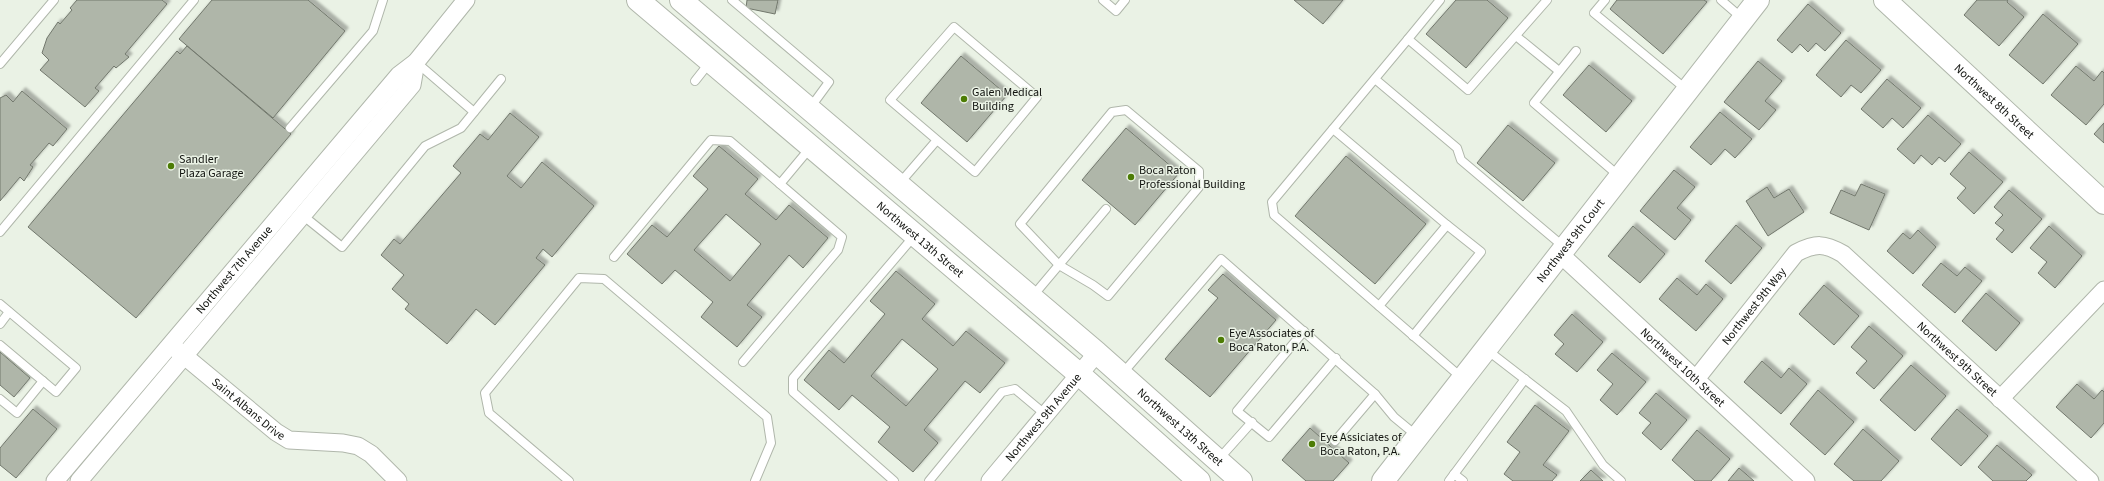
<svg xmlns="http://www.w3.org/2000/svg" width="2104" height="481" font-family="'Source Sans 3',sans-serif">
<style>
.building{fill:#afb6a9;stroke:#72786d;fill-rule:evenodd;filter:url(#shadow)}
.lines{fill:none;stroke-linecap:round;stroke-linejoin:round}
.lane-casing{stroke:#b0b7ab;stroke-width:10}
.street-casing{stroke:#b0b7ab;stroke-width:19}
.secondary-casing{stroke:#b0b7ab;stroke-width:24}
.lane{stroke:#fff;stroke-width:8}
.street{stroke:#fff;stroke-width:17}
.secondary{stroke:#fff;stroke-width:22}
.poi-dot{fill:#4d7c05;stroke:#eaf2e5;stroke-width:1.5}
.labels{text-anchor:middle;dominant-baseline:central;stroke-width:3;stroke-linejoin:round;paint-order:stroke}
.poi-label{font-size:12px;fill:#11130f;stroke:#eaf2e5;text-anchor:start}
.street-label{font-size:12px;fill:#11130f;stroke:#eaf2e5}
</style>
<defs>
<filter id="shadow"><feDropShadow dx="3.5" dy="-3.5" stdDeviation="1" flood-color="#0004"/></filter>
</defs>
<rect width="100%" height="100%" fill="#eaf2e5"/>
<g class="building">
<polygon points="77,0 162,0 167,4 125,54 129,57 116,68 114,66 95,88 99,91 85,107 40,70 49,60 42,53 47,38 58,22 60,24 72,10 70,8"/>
<polygon points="212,0 308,0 345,31 273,118 179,39"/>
<polygon points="747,0 778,0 775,14 746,8"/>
<polygon points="1294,0 1343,0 1323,24"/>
<polygon points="1456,0 1487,0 1508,18 1466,68 1426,34"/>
<polygon points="1617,0 1704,0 1707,2 1663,54 1610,9"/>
<polygon points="1977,0 2008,0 2007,2 2024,17 1999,46 1964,15"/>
<polygon points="1808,4 1841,33 1825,51 1816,43 1808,52 1800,44 1792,53 1777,40"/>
<polygon points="2043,14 2078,44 2043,84 2009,55"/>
<polygon points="1846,40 1881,70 1861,93 1851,85 1841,97 1816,75"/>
<polygon points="187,46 291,134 136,318 28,227 177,51 180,54"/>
<polygon points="961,56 1007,95 967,142 921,103"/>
<polygon points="1758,61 1782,81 1765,101 1776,110 1759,130 1724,102"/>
<polygon points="1589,65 1632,101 1606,132 1563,95"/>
<polygon points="2076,66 2094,81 2102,71 2104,73 2104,104 2086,125 2051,95"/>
<polygon points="1887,79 1921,108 1903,128 1892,118 1883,128 1861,109"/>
<polygon points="22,91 67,129 53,146 49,143 30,165 33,167 24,181 20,177 0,201 0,98 6,95 13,102"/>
<polygon points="1720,112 1752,139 1735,158 1725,149 1711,165 1690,147"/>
<polygon points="510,113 539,137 507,176 521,188 542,162 594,206 552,257 543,249 536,258 545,265 495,325 476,309 447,344 405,309 409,304 392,289 404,275 381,255 394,239 400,244 461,173 453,166 480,134 488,140"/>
<polygon points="1928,115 1961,144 1945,162 1939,157 1932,165 1921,155 1914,164 1897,149"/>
<polygon points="2104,123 2104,143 2094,134"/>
<polygon points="1508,125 1555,163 1523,201 1477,163"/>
<polygon points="1126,128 1179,173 1135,225 1082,180"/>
<path d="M 719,146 L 758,179 L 745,194 L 776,220 L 789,205 L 828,238 L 803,268 L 789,255 L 747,305 L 762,317 L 737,347 L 701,317 L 713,302 L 675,270 L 662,284 L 627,254 L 652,225 L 667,237 L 708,189 L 693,176 ZM 726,214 L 761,244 L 730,281 L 694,250 Z"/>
<polygon points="1969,152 2003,182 1974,214 1957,198 1966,188 1950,174"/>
<polygon points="1346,156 1426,224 1375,284 1295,216"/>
<polygon points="1674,170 1695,187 1677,208 1691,220 1675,240 1640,211"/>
<polygon points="1861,184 1885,194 1869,230 1830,213 1841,190 1855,196"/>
<polygon points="1767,187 1774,198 1789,189 1804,212 1768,236 1746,201"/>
<polygon points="2009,190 2042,219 2012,253 1996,239 2004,230 1995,223 2003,215 1994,207"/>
<polygon points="1736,225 1762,248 1731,284 1705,261"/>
<polygon points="1633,226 1665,254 1640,283 1608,256"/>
<polygon points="2049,226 2082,256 2055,288 2038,273 2047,262 2030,248"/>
<polygon points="1918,230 1936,247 1913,274 1887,251 1903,233 1910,239"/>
<polygon points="1941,263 1957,276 1965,267 1982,281 1955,313 1922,285"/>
<path d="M 896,271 L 935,304 L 922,319 L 953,346 L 966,331 L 1005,363 L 980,393 L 965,381 L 924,430 L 938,443 L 913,472 L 878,442 L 890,427 L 852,395 L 839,410 L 804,380 L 829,350 L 844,363 L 885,314 L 870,301 ZM 902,339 L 938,369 L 906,406 L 871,376 Z"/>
<polygon points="1223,274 1276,320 1210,397 1165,359 1218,298 1208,290"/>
<polygon points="1677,278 1697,295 1706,284 1723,299 1696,331 1659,299"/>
<polygon points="1824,285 1859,316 1834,345 1799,314"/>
<polygon points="1986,293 2020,323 1996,351 1962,321"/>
<polygon points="1572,314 1603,342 1577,372 1555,354 1564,344 1554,335"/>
<polygon points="1869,326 1903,356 1874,389 1856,373 1867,361 1851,347"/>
<polygon points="0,352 30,378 14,397 0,385"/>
<polygon points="1612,353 1646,382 1617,415 1600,400 1613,384 1597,370"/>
<polygon points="1762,361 1781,378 1789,368 1807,384 1781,414 1744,382"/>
<polygon points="1911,365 1946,396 1915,431 1880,400"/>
<polygon points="2077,384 2094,399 2102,390 2104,392 2104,423 2091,438 2056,407"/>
<polygon points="1818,390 1854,422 1825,455 1790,424"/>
<polygon points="1656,393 1687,420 1661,450 1642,433 1651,423 1639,413"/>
<polygon points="1535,405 1569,431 1543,465 1557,475 1552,481 1513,481 1504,474 1520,452 1507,442"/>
<polygon points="33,409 57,429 16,478 0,465 0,448"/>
<polygon points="1957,409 1988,436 1961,466 1931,439"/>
<polygon points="1310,428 1349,463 1333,481 1306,481 1282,460"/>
<polygon points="1863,429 1899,461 1881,481 1854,481 1834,464"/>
<polygon points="1697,430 1730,459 1711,481 1695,481 1672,460"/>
<polygon points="1997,445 2032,475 2026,481 1993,481 1978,467"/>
<polygon points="1739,468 1754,481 1728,481"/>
<polygon points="1591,470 1603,481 1580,481"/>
</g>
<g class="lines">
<defs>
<g id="lane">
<polyline points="732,0 829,82 810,108"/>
<polyline points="1103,0 1116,11 1125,0"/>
<polyline points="1605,0 1594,13 1687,90"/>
<polyline points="1721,0 1743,19"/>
<polyline points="1516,36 1559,71"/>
<polyline points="1408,39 1440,0"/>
<polyline points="1576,51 1534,103 1619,176"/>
<polyline points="416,62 474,112"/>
<polyline points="0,64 54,0"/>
<polyline points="1375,79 1457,148 1461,160 1564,247"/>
<polyline points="695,81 710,62"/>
<polygon points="1126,110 1199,171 1199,187 1108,296 1093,285 1059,265 1020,224 1112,112"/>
<polyline points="290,128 373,31 383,0"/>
<polyline points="1333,129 1447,225"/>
<polyline points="780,184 810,148"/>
<polyline points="899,184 937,140 890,100 954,27 1037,97 975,172 937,140"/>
<polyline points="301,214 342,247 425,146 461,128 501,79"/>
<polyline points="0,232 194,0"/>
<polyline points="614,257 711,140 730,141 842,237 838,250 743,362"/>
<polyline points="1032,297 1106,209"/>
<polyline points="0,304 76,368 56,392 0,345"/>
<polyline points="1379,306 1447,225 1481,252 1413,336"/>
<polyline points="0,324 9,312"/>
<polyline points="1304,331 1237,411 1269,437 1336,358"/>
<polyline points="1487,350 1566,411 1603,465 1621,481"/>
<polyline points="1122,374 1221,259 1375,394 1394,417 1417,436"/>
<polyline points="1462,378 1274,215 1272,202 1408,39 1468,90 1547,0"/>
<polyline points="0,399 17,413 43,381"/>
<polyline points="1335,441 1375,394"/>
<polyline points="1218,460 1252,422"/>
<polyline points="1454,474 1463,481"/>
<polyline points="569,481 489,413 485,393 579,278 604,279 767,417 771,443 755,481"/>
<polyline points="894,481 793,392 793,378 915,235"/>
<polyline points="929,481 1002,392 1015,389 1046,415"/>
<polyline points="1449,481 1525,379"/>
</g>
<g id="street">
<path id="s1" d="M 1560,254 L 1806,481"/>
<path id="s2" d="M 176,349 L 276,432 L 289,440 L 343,443 L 358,446 L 371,454 L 398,481"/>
<path id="s3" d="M 1696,379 L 1796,253 C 1816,243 1824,243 1843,254 L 2090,481"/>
<polyline points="2000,399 2104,290"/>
<path id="s4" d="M 55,481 L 399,75 L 416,62 L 466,0"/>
<polyline points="79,481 412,85 416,62"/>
<path id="s5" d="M 990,481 L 1097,353"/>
</g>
<g id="secondary">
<path id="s6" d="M 638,0 L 1079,374 L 1199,481"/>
<path id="s7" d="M 681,0 L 1097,353 L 1241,481"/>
<path id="s8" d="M 1885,0 L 2104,203"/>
<path id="s9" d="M 1383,481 L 1758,0"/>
</g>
</defs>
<use href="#lane" class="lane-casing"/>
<use href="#street" class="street-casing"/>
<use href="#secondary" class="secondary-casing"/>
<use href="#lane" class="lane"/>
<use href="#street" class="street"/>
<use href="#secondary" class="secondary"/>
</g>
<g class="poi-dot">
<circle cx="964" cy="99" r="4"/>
<circle cx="171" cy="166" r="4"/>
<circle cx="1131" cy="177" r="4"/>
<circle cx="1221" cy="340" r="4"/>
<circle cx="1312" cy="444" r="4"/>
</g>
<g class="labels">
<g class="poi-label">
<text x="972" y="92">Galen Medical<tspan x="972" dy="14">Building</tspan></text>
<text x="179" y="159">Sandler<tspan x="179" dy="14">Plaza Garage</tspan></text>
<text x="1139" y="170">Boca Raton<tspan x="1139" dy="14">Professional Building</tspan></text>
<text x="1229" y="333">Eye Associates of<tspan x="1229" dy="14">Boca Raton, P.A.</tspan></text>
<text x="1320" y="437">Eye Assiciates of<tspan x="1320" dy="14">Boca Raton, P.A.</tspan></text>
</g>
<g class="street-label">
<text stroke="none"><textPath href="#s8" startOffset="149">Northwest 8th Street</textPath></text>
<text stroke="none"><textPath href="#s6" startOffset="370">Northwest 13th Street</textPath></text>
<text stroke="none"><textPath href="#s9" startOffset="305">Northwest 9th Court</textPath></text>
<text stroke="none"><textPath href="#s4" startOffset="277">Northwest 7th Avenue</textPath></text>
<text stroke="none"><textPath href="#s3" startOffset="93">Northwest 9th Way</textPath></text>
<text stroke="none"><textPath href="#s3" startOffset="366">Northwest 9th Street</textPath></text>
<text stroke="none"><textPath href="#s1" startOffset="167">Northwest 10th Street</textPath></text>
<text stroke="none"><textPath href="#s2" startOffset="94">Saint Albans Drive</textPath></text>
<text stroke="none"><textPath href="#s5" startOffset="83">Northwest 9th Avenue</textPath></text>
<text stroke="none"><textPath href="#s7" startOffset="657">Northwest 13th Street</textPath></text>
</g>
</g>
</svg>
